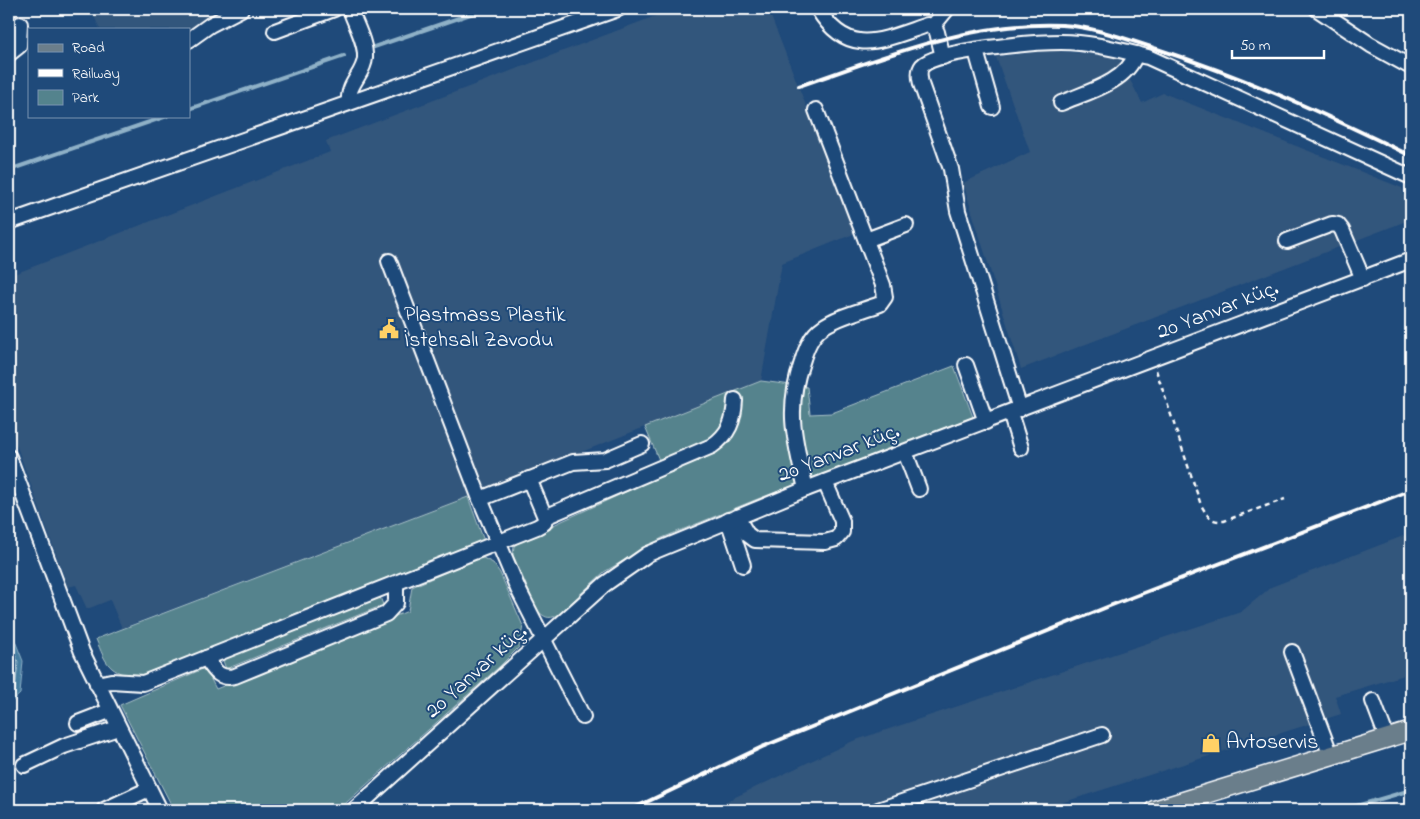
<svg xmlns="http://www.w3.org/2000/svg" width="1420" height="819" font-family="'Indie Flower',sans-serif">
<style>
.built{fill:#33567c}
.green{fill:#54838d;stroke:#aac1c6}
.water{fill:#457da1;stroke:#8fb1c7}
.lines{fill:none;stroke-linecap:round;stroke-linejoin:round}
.shore{stroke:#b5cbd9;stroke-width:1}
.stream{stroke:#8fb1c7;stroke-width:4}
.minor-casing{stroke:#fff;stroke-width:18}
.major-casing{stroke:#fff;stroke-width:21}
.path{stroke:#fff;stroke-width:2.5;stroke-dasharray:5 4;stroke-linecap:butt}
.minor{stroke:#1f4a7a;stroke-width:14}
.major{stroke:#6b7e8b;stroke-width:18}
.rail{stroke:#fff;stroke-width:4}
.labels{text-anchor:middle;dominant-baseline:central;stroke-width:4;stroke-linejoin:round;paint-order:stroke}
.street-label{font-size:22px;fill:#fff;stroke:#1f4a7a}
.poi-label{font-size:22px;fill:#fff;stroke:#1f4a7a;text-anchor:start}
</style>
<rect width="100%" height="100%" fill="#1f4a7a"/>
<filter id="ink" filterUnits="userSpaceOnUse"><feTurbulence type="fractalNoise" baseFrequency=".02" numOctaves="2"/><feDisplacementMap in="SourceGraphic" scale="10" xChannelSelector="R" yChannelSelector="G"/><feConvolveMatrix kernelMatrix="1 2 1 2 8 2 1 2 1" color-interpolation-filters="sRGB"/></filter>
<g filter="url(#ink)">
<g class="built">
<polygon points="96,9 222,9 189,32 189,29 100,29 92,12"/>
<polygon points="674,9 768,9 856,233 782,263 761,381 496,486 122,628 110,600 87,609 76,585 68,587 9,425 9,276 330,152 326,141"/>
<polygon points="1049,50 1118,57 1142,103 1163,93 1402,188 1409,220 1021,369 963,183 1030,152 996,57"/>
<polygon points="1411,533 1411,673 1335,696 1341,714 1039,810 708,810 853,741 1241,612 1271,587"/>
</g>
<g class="green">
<path d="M 954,366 L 973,417 L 755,500 L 662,538 L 604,572 L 558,615 C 548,620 544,617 537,610 L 513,555 L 514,546 L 525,538 L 665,474 L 645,427 L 761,381 L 807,387 L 810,414 L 832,413 Z"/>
<path d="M 468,497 L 484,541 L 137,677 C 109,673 106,664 96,639 Z"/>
<polygon points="483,558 493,563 500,573 523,626 519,647 500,666 338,810 174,810 120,705 205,668 216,689 408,611 412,587 471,561"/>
<polygon points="379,594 383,605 226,669 222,658"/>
</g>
<polygon class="water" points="9,626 23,661 20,694 9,704"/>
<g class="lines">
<polyline class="shore" points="9,639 18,662 15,691 9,697"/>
<g class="stream">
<polyline points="374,47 485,9"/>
<polyline points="189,109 344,56"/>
<polyline points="9,170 167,116"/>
<polyline points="1343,810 1411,790"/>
</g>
<defs>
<g id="minor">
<path d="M 818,9 C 848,59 882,40 927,25 L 933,26 L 937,32 L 943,57"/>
<polyline points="1317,9 1371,45 1411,67"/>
<polyline points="933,26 947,9"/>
<polyline points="275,31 334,9"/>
<polyline points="189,40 210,25 241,9"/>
<polyline points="976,51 992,107"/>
<polyline points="9,54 19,46 20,24"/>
<path d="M 349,102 C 347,84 364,74 365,58 C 366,42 355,24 350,9"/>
<path d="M 1061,103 C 1087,92 1126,83 1136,54"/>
<polyline points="9,222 618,9"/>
<polyline points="866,240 906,225"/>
<polyline points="1287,241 1332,224 1338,225 1342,230 1363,279"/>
<polyline points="389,261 480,499"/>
<polyline points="966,365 986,422"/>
<path d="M 1020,409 L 958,211 L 951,169 L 921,84 C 920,79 918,71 922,66 C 936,50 1038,42 1061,42 C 1090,42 1119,50 1148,57 L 1411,177"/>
<polyline points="1010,413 1021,448"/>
<polyline points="905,452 919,489"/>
<polyline points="9,457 82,652 160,810"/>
<path d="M 806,489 C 795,441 785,411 802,362 C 806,349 811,335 823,327 C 838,316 862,311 880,304 L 885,297 L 883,285 L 816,110"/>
<path d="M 545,517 L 712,446 C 729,434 734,421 735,400"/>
<polyline points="737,517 747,534 755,540 825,542 836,539 842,532 842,521 825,482"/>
<polyline points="728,520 743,565"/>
<polyline points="1292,652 1331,756"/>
<path d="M 206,658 C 214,670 219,680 235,676 L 386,614 L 396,603 L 396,584"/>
<polyline points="97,684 111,681 143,683 537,527 544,523 545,517 529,479"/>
<polyline points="1373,701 1387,738"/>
<polyline points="583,717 518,589 480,499 573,462 605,460 642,444"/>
<polyline points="78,723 109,711"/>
<polyline points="24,765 64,746 118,728"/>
<polyline points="104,810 149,789"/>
<polyline points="354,810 605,584 648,554 806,489 1411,260"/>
<polyline points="878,810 1102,735"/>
</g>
<polyline id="major" points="1154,810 1411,731"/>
</defs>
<use href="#minor" class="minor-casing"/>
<use href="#major" class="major-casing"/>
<path class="path" d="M 1156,370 L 1201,505 C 1208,517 1211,522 1224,521 L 1285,499"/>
<use href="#minor" class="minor"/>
<use href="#major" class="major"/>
<g class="rail">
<path d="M 799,86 C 884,57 970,21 1062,25 C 1095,27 1126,39 1157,49 C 1247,78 1327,115 1411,156"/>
<polyline points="630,810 762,747 1112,605 1411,490"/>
</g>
</g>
</g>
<defs>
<symbol id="civic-bare" viewBox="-9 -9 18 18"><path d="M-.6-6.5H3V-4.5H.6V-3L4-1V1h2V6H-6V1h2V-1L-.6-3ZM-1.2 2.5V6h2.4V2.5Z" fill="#ffd166" stroke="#1f4a7a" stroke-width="2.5" paint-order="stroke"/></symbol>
<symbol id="shop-bare" viewBox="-9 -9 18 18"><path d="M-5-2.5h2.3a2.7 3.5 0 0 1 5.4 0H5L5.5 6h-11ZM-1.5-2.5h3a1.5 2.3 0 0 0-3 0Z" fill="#ffd166" stroke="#1f4a7a" stroke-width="2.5" paint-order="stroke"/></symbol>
</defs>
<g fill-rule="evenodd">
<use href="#civic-bare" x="375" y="315" width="28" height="28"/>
<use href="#shop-bare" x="1197" y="729" width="28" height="28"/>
</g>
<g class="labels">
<g class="street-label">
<text transform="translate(1218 311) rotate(-21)">20 Yanvar küç.</text>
<text transform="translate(839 454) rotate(-21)">20 Yanvar küç.</text>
<text transform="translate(477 672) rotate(-42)">20 Yanvar küç.</text>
</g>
<g class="poi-label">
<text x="404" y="316">Plastmass Plastik<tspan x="404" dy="25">İstehsalı Zavodu</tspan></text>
<text x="1226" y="743">Avtoservis</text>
</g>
</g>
<rect width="1420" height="819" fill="none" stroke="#1f4a7a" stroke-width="30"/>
<rect x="15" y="15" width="1390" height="789" fill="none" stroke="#fff" stroke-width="2" filter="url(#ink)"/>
<rect x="28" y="28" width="162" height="90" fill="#1f4a7a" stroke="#7992af"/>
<rect x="38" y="44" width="25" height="8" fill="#6b7e8b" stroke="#7992af"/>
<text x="72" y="52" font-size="15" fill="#ffffff">Road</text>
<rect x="38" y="69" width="25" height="8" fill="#ffffff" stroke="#7992af"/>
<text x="72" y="78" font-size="15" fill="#ffffff">Railway</text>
<rect x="38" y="90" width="25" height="15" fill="#54838d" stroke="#7992af"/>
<text x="72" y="102" font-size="15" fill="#ffffff">Park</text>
<path d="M1232 50v8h92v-8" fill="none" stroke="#ffffff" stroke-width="2.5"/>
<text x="1240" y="50" font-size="15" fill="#ffffff" stroke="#1f4a7a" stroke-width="4" paint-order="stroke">50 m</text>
</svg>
